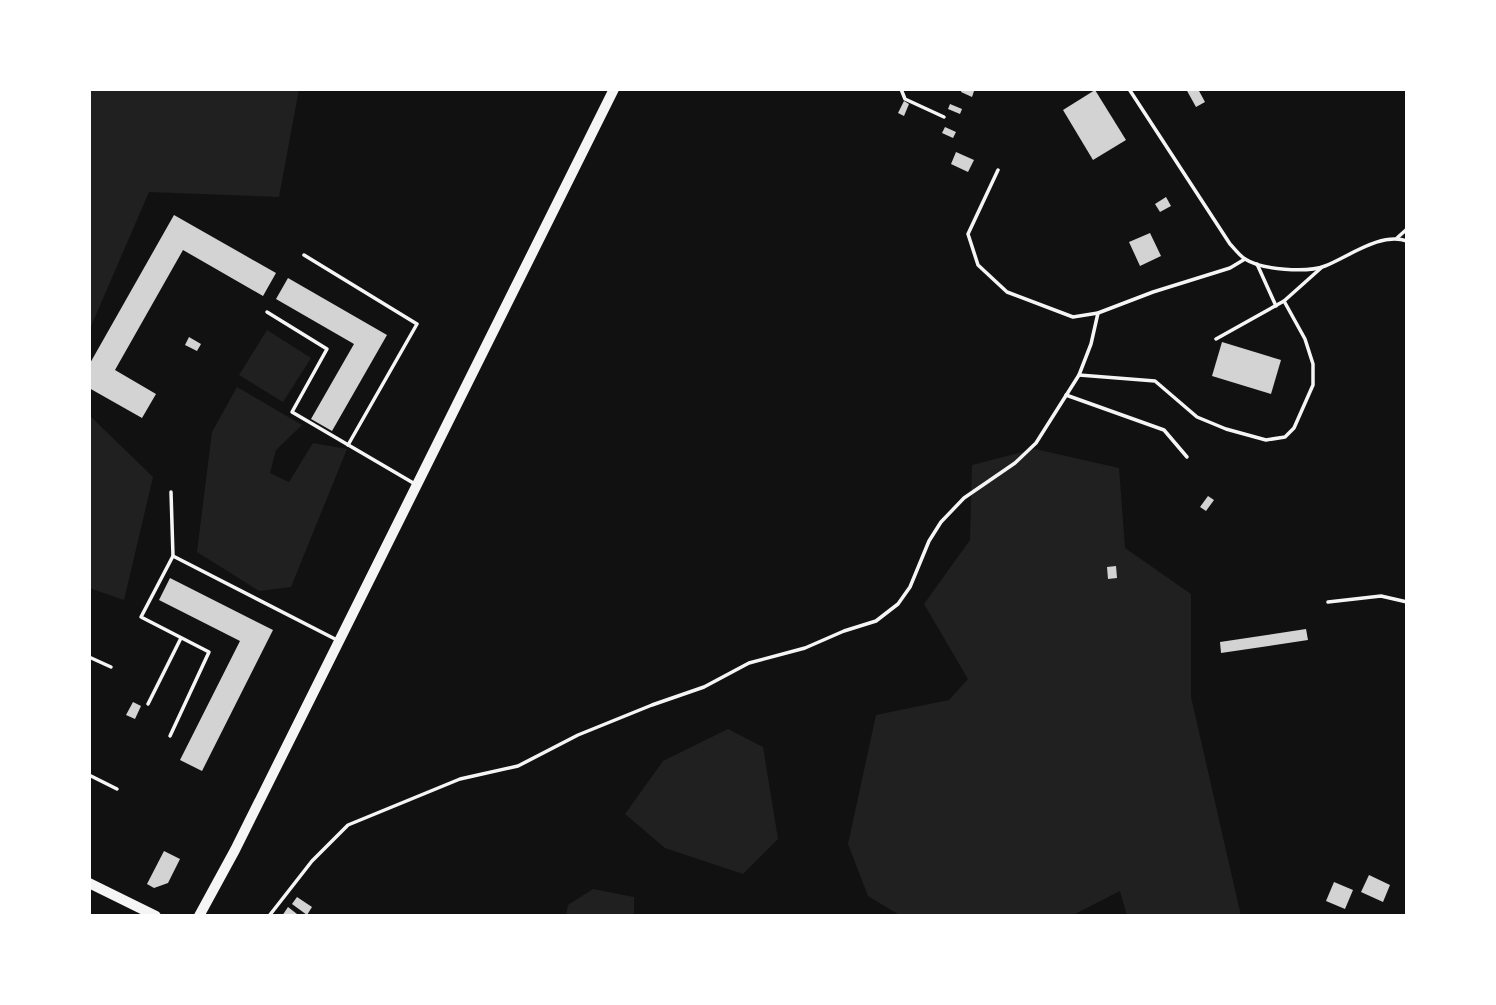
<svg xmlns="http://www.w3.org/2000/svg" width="1496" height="1005" font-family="'DM Sans',sans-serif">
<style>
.green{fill:#202020}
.building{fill:#d3d3d3}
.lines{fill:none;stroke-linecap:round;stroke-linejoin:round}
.service{stroke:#f5f5f5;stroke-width:3.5}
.secondary{stroke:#f5f5f5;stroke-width:10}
</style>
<rect width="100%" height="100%" fill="#111"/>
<g class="green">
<polygon points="89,89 299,89 279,197 149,192 89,331"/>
<polygon points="267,330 311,358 283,402 239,375"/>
<polygon points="237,387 302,425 276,450 270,473 289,482 313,443 347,449 291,587 259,591 197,552 212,432"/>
<polygon points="89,415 153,477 124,600 89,588"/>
<polygon points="1035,449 1119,468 1125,548 1191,594 1191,697 1241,916 1127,916 1120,891 1071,916 901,916 868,896 848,844 876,715 949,700 968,679 924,604 970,540 972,465"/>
<polygon points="728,729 763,747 778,839 743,874 665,848 625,814 663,761"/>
<polygon points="593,889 634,897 634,916 566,916 568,905"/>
</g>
<g class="building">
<polygon points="962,89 974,91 972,97 961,92"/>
<polygon points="1186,89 1198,89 1205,102 1196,107"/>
<polygon points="1095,90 1126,140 1093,160 1063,110"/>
<polygon points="904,101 909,104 904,116 898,113"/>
<polygon points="950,104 962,109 960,114 948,109"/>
<polygon points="945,127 956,132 953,138 942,133"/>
<polygon points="956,152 974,160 968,172 951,164"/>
<polygon points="1166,197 1171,206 1160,212 1155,204"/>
<polygon points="174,215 276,273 263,296 183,250 115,370 156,394 142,418 89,388 89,365"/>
<polygon points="1150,233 1161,256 1140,266 1129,242"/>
<polygon points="288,278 387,335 332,431 311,419 354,344 276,299"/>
<polygon points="189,337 201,344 197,351 185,345"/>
<polygon points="1222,342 1281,360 1271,394 1212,376"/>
<polygon points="1208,496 1214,500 1206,511 1200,507"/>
<polygon points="1116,566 1117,578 1108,579 1107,567"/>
<polygon points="170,578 273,630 202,771 180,760 240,641 159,600"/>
<polygon points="1306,629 1308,640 1221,653 1220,642"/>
<polygon points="133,702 141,706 135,719 126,715"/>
<polygon points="164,851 180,859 168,883 154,888 147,884"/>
<polygon points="1369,875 1390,885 1383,902 1361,892"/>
<polygon points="1334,882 1353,890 1345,909 1326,901"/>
<polygon points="297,897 312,907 307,915 292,904"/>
<polygon points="288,907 297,914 296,916 282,916"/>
</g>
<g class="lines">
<g class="service">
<polyline points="901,89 905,99 944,117"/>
<path d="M 1129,89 L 1230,244 C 1234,248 1240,256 1245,259 C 1262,270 1307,273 1325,266 C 1350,256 1380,232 1407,241"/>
<polyline points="998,170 968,234 978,265 1007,292 1073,317 1098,313 1153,292 1230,268 1245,259"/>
<polyline points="1397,238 1407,229"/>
<polyline points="304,255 417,324 348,445"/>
<polyline points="1257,264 1276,306"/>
<polyline points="267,312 327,349 292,412 415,484"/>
<polyline points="1216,339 1284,301 1321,268"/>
<polyline points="1079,375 1155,381 1197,417 1226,429 1266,440 1285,437 1294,428 1313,385 1313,364 1305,339 1284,301"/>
<polyline points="1066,395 1164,430 1187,457"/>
<polyline points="171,492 173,556 337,640"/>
<polyline points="1328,602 1381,596 1407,602"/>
<polyline points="89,657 111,667"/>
<polyline points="148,704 181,638"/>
<polyline points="170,736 209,652 141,617 173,556"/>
<polyline points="89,775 117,789"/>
<polyline points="269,916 312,861 348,825 460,779 518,766 578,735 652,705 704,687 749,663 805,648 844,631 876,621 898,604 910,587 929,541 941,522 964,498 1015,463 1036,443 1079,375 1091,344 1098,313"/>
</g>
<g class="secondary">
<polyline points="89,883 156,916"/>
<polyline points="199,916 235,850 614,89"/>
</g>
</g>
<rect width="1496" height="1005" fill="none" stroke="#ffffff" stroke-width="182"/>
</svg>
